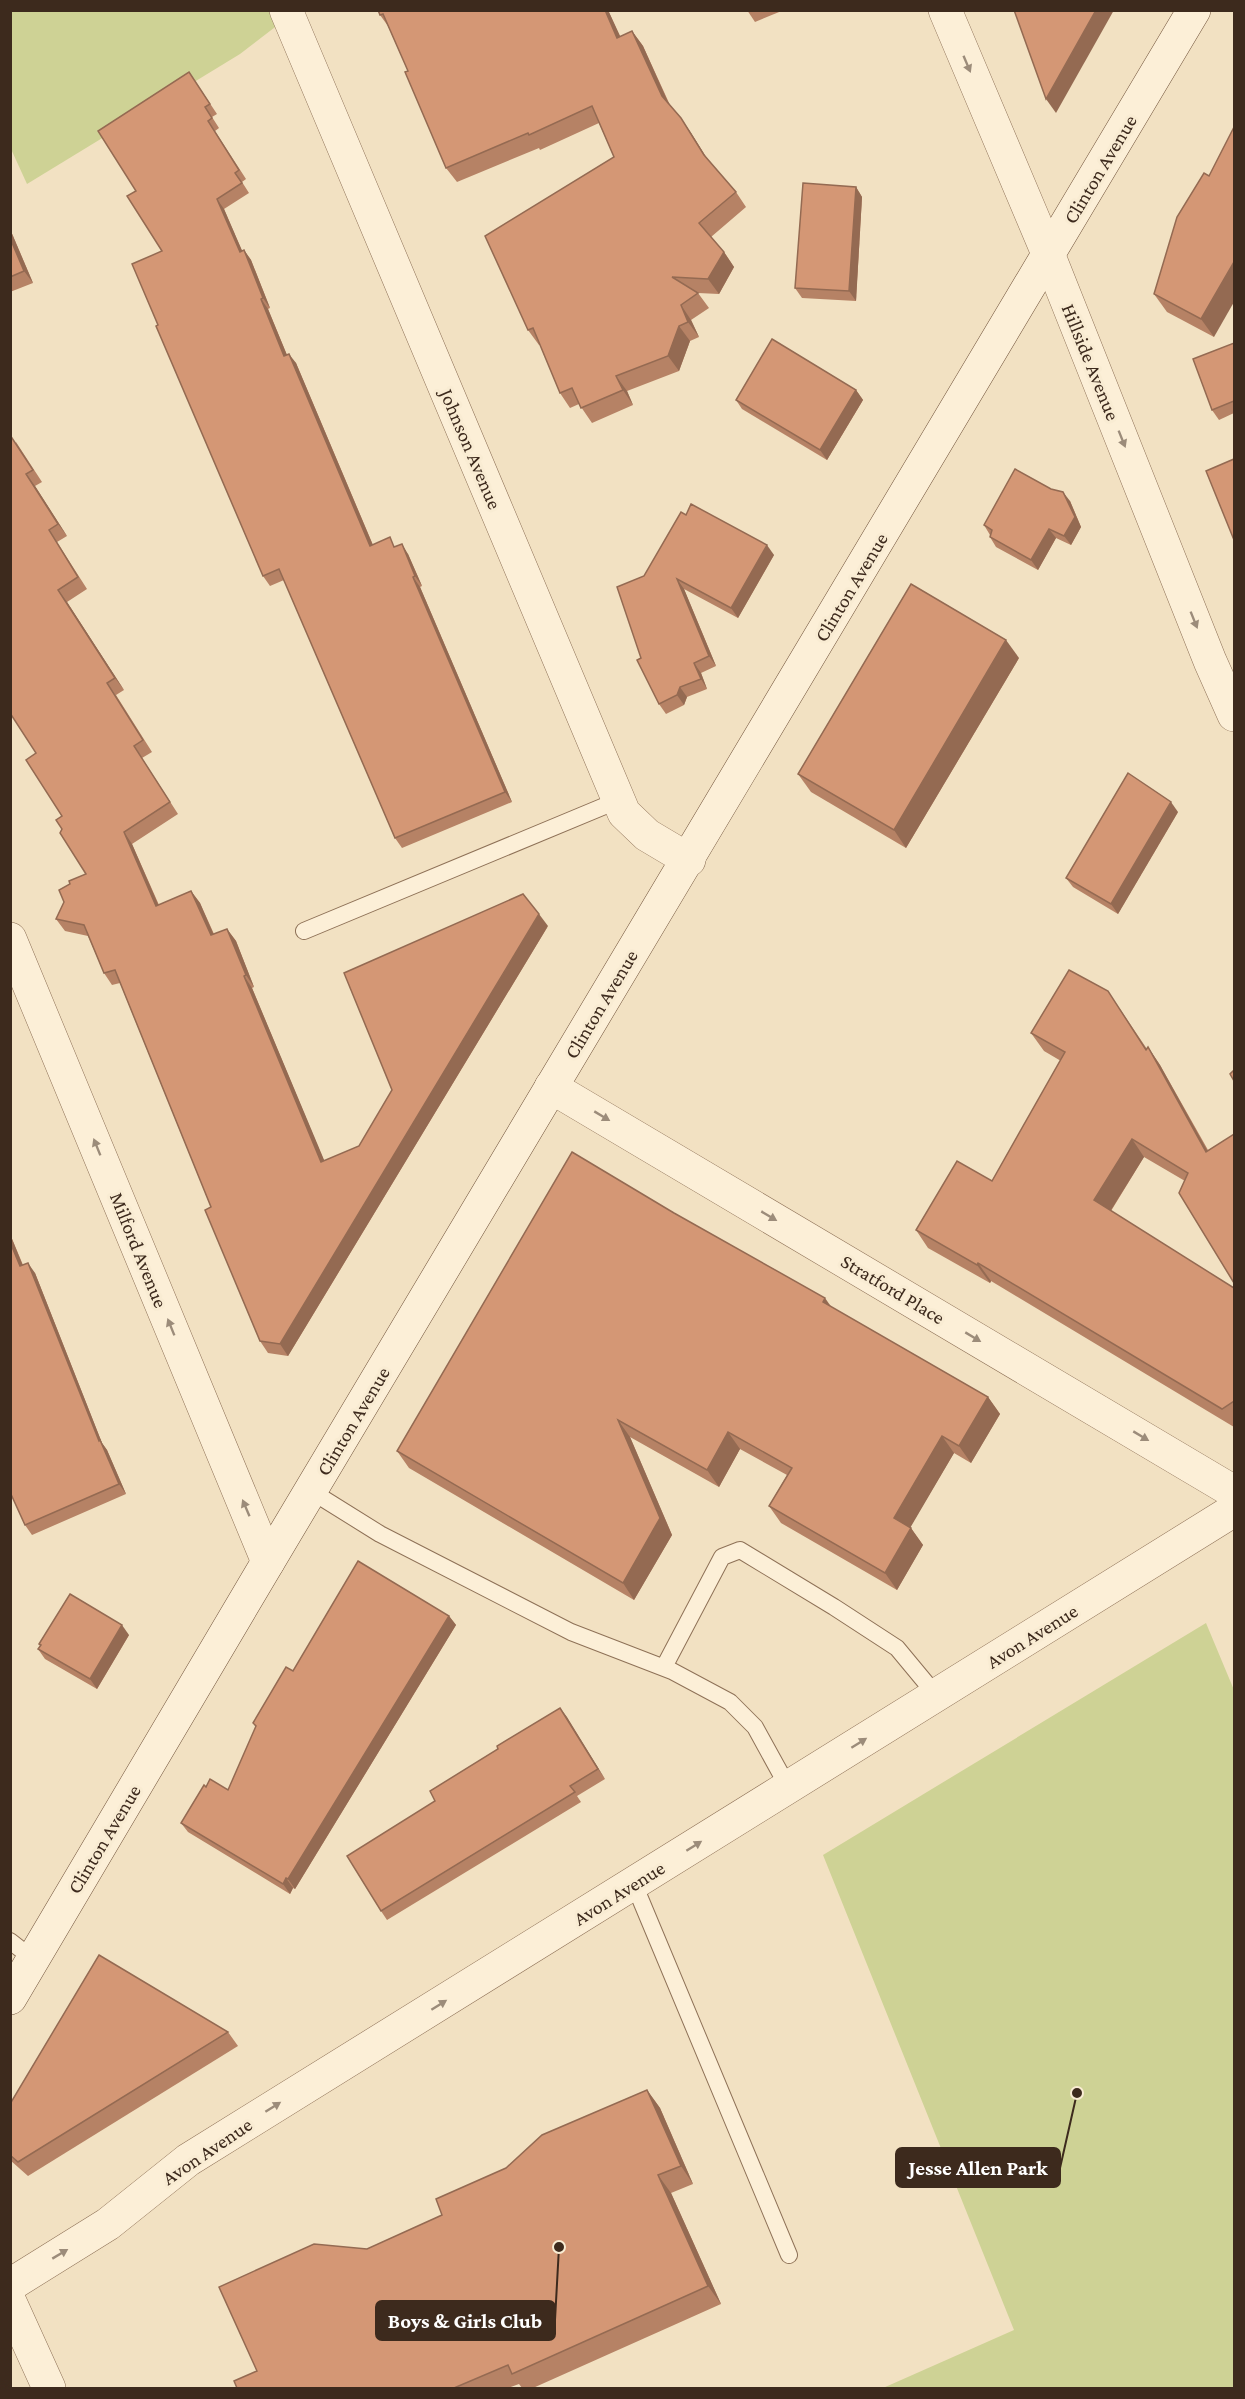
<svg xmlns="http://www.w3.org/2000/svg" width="1245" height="2399" font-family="'Crimson Pro',serif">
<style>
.green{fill:#ced295}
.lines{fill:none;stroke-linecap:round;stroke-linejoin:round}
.service-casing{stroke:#8e7157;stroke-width:18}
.minor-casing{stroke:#8e7157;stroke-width:34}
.tertiary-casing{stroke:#8e7157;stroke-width:34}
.secondary-casing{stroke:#70523a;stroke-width:34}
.service{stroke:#fcefd7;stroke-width:16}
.minor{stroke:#fcefd7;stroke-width:33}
.tertiary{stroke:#fcefd7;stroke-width:33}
.secondary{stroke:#fcefd7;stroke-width:33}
.wall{fill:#b68265}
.shaded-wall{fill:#946a52}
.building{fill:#d49775;stroke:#946a52;stroke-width:1.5}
.oneway{fill:#9c8c7a}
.labels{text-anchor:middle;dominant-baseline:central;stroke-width:6;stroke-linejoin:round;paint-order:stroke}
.street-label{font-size:20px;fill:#3d2a1d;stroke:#f9ecd3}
.leader{fill:none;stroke:#3d2a1d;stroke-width:2}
.callout-dot{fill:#3d2a1d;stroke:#f9ecd3;stroke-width:2}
.callout{fill:#3d2a1d;stroke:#3d2a1d;stroke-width:2}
.callout-label{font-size:21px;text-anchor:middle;font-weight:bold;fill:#fff}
</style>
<rect width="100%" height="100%" fill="#f2e1c2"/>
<g class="green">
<polygon points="10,11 296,11 240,54 27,184 11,149"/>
<polygon points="1206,1623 1234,1690 1234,2388 883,2388 1014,2330 823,1855"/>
</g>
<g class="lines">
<defs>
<g id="service">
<polyline points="304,931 619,800"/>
<polyline points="311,1491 380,1534 571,1632 672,1671 730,1702 755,1727 788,1787"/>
<polyline points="664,1667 722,1557 740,1550 834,1607 897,1648 936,1695"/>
<polyline points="634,1884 789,2255"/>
<polyline points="10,1941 33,1959"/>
</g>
<g id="minor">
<polyline points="286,10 624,813 647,835 689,860"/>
<polyline points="945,10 1049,256 1210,661 1234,715"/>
<polyline points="10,939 268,1562"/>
<polyline points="551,1087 1234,1492"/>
<polyline points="10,2302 49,2388"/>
</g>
<polyline id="tertiary" points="10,2285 108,2224 188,2160 1234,1510"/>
<polyline id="secondary" points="10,1998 268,1562 1194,10"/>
</defs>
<use href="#service" class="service-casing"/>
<use href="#minor" class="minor-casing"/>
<use href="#tertiary" class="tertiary-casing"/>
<use href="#secondary" class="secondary-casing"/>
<use href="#service" class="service"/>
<use href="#minor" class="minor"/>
<use href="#tertiary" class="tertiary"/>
<use href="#secondary" class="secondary"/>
</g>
<g class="wall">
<polygon points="378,10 608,10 620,37 632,31 643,46 670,105 691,133 708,160 736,192 746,207 711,237 724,252 734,267 719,294 698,293 709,308 691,320 699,337 690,341 679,371 627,391 633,405 592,423 579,404 570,408 560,393 540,345 539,345 528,330 614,157 599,123 540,150 539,148 457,182 446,168 408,71 388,26 380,15"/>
<polygon points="747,10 784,10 755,22"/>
<polygon points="189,72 217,114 212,117 219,128 215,131 246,179 242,182 249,193 224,209 242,251 244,250 251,260 270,308 268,309 287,355 296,363 373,545 396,546 408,554 422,586 420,587 512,802 402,848 395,838 284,580 270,586 263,576 158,325 162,251 136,191"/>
<polygon points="1209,176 1214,337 1167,312 1154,294"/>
<polygon points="856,187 862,197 856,301 802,298 795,288"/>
<polygon points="10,229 33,283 10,292"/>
<polygon points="1234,343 1234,413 1219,420 1212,410"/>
<polygon points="856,390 863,400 827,460 742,409 736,400"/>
<polygon points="16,442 42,482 35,486 67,536 57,542 87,589 67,602 124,690 116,695 152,752 142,758 178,814 132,844 159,905 191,891 200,903 214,934 227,929 236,941 254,987 252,988 324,1161 359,1146 548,926 288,1356 268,1353 260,1341 211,1207 120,983 112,985 104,973 88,936 65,931 56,919 64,902 70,884 86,874 62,829 62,816 36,753"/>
<polygon points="1070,501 1081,527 1071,545 1056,538 1038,570 996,547 990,537 990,535 984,525"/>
<polygon points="686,515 774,555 738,618 684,589 716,666 701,673 707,689 687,697 684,705 666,714 659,704 641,658"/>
<polygon points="1019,658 906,848 811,792 798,774"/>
<polygon points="1178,812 1118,914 1073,887 1066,878"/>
<polygon points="1120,1009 1147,1049 1148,1047 1160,1065 1208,1150 1185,1181 1144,1157 1111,1211 1234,1288 1234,1427 991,1281 990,1283 928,1248 916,1230 992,1181 1061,1061 1044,1051 1031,1033"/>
<polygon points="10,1234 23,1265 35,1273 102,1443 107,1450 126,1494 32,1535 25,1525 10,1492"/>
<polygon points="832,1308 988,1397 1000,1414 971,1463 954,1453 910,1527 923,1545 897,1590 781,1523 769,1506 787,1475 740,1449 719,1487 630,1437 672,1535 634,1600 409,1468 397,1451"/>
<polygon points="449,1616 456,1625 295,1889 293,1888 290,1894 188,1832 181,1823 206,1787 228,1790 256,1727 253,1723 293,1671"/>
<polygon points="129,1635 97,1689 45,1659 38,1649 40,1646 39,1644"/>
<polygon points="560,1708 605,1779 577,1796 581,1802 387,1920 381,1911 435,1801 498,1749"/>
<polygon points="228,2032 238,2046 28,2176 10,2160 10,2104"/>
<polygon points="647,2090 660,2108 693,2184 671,2193 721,2304 533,2388 522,2388 519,2384 508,2388 237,2388 257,2371 367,2249 442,2215 506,2168"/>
</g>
<g class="shaded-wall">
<polygon points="605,10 608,10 628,53 617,38"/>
<polygon points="1096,10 1114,10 1056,113 1046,99"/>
<polygon points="632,31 643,46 672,111 662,96"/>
<polygon points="681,118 691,133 714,170 704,155"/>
<polygon points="856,187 862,197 856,301 849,291"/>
<polygon points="217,199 224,209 247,262 240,252"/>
<polygon points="10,229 33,283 24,271 10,238"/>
<polygon points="244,250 251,260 270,308 263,298"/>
<polygon points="724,252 734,267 719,294 708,279"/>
<polygon points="1234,262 1234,302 1214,337 1201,319"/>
<polygon points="261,299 268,309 291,365 284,356"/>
<polygon points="681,305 691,320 699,337 688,322"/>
<polygon points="679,326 690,341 679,371 668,356"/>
<polygon points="289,354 296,363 377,555 370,546"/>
<polygon points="616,376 627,391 633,405 623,390"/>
<polygon points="856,390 863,400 827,460 820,450"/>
<polygon points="26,474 35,486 67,536 58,524"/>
<polygon points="1063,492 1070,501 1081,527 1071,545 1064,536"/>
<polygon points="1049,529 1056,538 1038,570 1031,560"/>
<polygon points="402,544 408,554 422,586 415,576"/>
<polygon points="767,545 774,555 738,618 731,608"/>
<polygon points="413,577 420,587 512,802 505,792"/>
<polygon points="677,579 684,589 716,666 709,656"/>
<polygon points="58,590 67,602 124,690 115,678"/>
<polygon points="1006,640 1019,658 906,848 894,830"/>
<polygon points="694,663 701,673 707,689 701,679"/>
<polygon points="680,687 687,697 684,705 677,695"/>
<polygon points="1171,802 1178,812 1118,914 1111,904"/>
<polygon points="124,832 132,844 164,918 156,906"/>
<polygon points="191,891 200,903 219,947 211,935"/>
<polygon points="539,914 548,926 288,1356 280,1344"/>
<polygon points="227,929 236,941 254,987 246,975"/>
<polygon points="244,976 252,988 330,1174 321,1162"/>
<polygon points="1148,1047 1160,1065 1218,1170 1206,1152"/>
<polygon points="1132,1139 1144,1157 1106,1218 1094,1200"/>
<polygon points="10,1234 27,1276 20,1266 10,1242"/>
<polygon points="28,1263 35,1273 102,1443 107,1450 126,1494 119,1484 99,1441"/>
<polygon points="978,1263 991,1281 990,1283 977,1265"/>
<polygon points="825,1298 837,1315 823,1302"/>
<polygon points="988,1397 1000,1414 971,1463 959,1446"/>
<polygon points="618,1420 630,1437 672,1535 634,1600 623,1583"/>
<polygon points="728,1432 740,1449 719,1487 707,1470"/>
<polygon points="942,1436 954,1453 906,1535 894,1518"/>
<polygon points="911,1528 923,1545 897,1590 885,1573"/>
<polygon points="449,1616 456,1625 295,1889 288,1879"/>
<polygon points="122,1625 129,1635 97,1689 90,1679"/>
<polygon points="560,1708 567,1717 605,1779 598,1769"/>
<polygon points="286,1878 293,1888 290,1894 283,1884"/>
<polygon points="647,2090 660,2108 693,2184 681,2166"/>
<polygon points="658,2175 671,2193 721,2304 708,2286"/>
</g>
<g class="building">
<polygon points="378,10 605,10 617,38 632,31 662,96 681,118 704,155 736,192 699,223 724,252 708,279 672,277 698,293 681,305 688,322 679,326 668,356 616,376 623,390 581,408 572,388 560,393 533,328 528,330 485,236 614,157 592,106 529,135 528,133 446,168 405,72 408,71 383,14 380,15"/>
<polygon points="1014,10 1096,10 1046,99"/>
<polygon points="189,72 210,104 205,107 212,118 208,121 239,170 235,173 242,183 217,199 240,252 244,250 263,298 261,299 284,356 289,354 370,546 390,537 394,547 402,544 415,576 413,577 505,792 395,838 279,569 263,576 156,326 158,325 132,264 162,251 127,196 136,191 98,131"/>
<polygon points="1234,127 1234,262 1201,319 1154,294 1177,217 1204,173 1209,176"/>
<polygon points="803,183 856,187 849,291 795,288"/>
<polygon points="10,238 24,271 10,277"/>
<polygon points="772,339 856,390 820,450 736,400"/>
<polygon points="1234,343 1234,401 1212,410 1193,359"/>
<polygon points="10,435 33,470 26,474 58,524 49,530 78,577 58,590 115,678 107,683 143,740 134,746 170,802 124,832 156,906 191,891 211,935 227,929 246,975 244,976 321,1162 359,1146 392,1090 344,973 523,894 539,914 280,1344 260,1341 205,1210 211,1207 115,970 104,973 84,925 56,919 64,902 59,890 70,884 69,881 86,874 60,833 62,829 56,820 62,816 26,760 36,753 10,713"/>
<polygon points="1234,459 1234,540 1206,471"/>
<polygon points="1015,469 1051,489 1063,492 1075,517 1064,536 1049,529 1031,560 990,537 992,530 984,525"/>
<polygon points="691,504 767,545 731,608 677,579 709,656 694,663 701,679 680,687 677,695 659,704 637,660 641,658 617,587 644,576 681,512 686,515"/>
<polygon points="911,584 1006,640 894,830 798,774"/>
<polygon points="1128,773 1171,802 1111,904 1066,878"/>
<polygon points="1069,970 1108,991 1146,1050 1148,1047 1206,1152 1234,1134 1234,1283 1179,1193 1188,1173 1132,1139 1094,1200 1234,1288 1234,1401 1222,1409 978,1263 977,1265 916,1230 957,1161 992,1181 1065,1052 1031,1033"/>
<polygon points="1234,1070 1234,1081 1230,1074"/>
<polygon points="572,1152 674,1213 825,1298 823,1302 988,1397 959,1446 942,1436 894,1518 911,1528 885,1573 769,1506 792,1468 728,1432 707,1470 618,1420 660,1518 623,1583 397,1451"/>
<polygon points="10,1242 20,1266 28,1263 99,1441 100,1440 119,1484 25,1525 10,1492"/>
<polygon points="358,1561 449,1616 288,1879 286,1878 283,1884 181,1823 204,1785 206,1787 210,1779 228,1790 256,1726 253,1723 286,1667 293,1671"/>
<polygon points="70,1594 122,1625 90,1679 38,1649 41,1645 39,1644"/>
<polygon points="560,1708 598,1769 570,1786 575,1792 381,1911 347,1856 435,1801 430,1791 498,1749 497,1746"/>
<polygon points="99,1955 228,2032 18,2162 10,2155 10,2104"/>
<polygon points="647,2090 681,2166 658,2175 708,2286 512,2374 508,2365 454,2388 237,2388 234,2381 257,2371 219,2287 314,2244 367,2249 442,2215 436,2199 506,2168 542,2135"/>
</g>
<defs><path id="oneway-solid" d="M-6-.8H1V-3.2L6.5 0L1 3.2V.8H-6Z" transform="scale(1.5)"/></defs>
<g class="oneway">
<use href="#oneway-solid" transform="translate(967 64) rotate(67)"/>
<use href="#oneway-solid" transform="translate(1122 439) rotate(68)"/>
<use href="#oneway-solid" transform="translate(1194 620) rotate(68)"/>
<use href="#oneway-solid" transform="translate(602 1116) rotate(31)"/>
<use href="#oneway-solid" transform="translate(97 1147) rotate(-112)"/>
<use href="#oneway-solid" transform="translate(769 1216) rotate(31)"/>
<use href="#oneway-solid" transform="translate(171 1327) rotate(-112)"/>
<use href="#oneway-solid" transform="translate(973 1337) rotate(31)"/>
<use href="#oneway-solid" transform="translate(1141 1436) rotate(31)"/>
<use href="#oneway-solid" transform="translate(246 1508) rotate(-113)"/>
<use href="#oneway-solid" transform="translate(859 1743) rotate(-32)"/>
<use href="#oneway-solid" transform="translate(694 1846) rotate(-32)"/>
<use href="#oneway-solid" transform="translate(439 2005) rotate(-32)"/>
<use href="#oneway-solid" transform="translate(273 2107) rotate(-32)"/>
<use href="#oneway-solid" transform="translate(60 2254) rotate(-31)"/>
</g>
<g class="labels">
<g class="street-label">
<text transform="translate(1100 169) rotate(-59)">Clinton Avenue</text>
<text transform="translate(1091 362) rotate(68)">Hillside Avenue</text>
<text transform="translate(471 449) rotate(67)">Johnson Avenue</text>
<text transform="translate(851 587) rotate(-59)">Clinton Avenue</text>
<text transform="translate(601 1004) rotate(-59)">Clinton Avenue</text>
<text transform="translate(139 1250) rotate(68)">Milford Avenue</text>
<text transform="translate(893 1289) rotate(31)">Stratford Place</text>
<text transform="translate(353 1421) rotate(-59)">Clinton Avenue</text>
<text transform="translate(1032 1636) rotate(-32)">Avon Avenue</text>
<text transform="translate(104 1839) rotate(-59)">Clinton Avenue</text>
<text transform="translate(619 1893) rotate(-32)">Avon Avenue</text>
<text transform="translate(207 2151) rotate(-34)">Avon Avenue</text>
</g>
</g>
<path class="leader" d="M1077 2093L1060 2168M559 2247L555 2320"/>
<g class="callout-dot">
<circle cx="1077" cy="2093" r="6"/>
<circle cx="559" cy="2247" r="6"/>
</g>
<g class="callout">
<rect x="896" y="2148" width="164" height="39" rx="6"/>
<rect x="376" y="2301" width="179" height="39" rx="6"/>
</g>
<g class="callout-label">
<text x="978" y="2175">Jesse Allen Park</text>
<text x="465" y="2328">Boys &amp; Girls Club</text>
</g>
<rect width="1245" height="2399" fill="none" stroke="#3d2a1d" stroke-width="24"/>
</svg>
